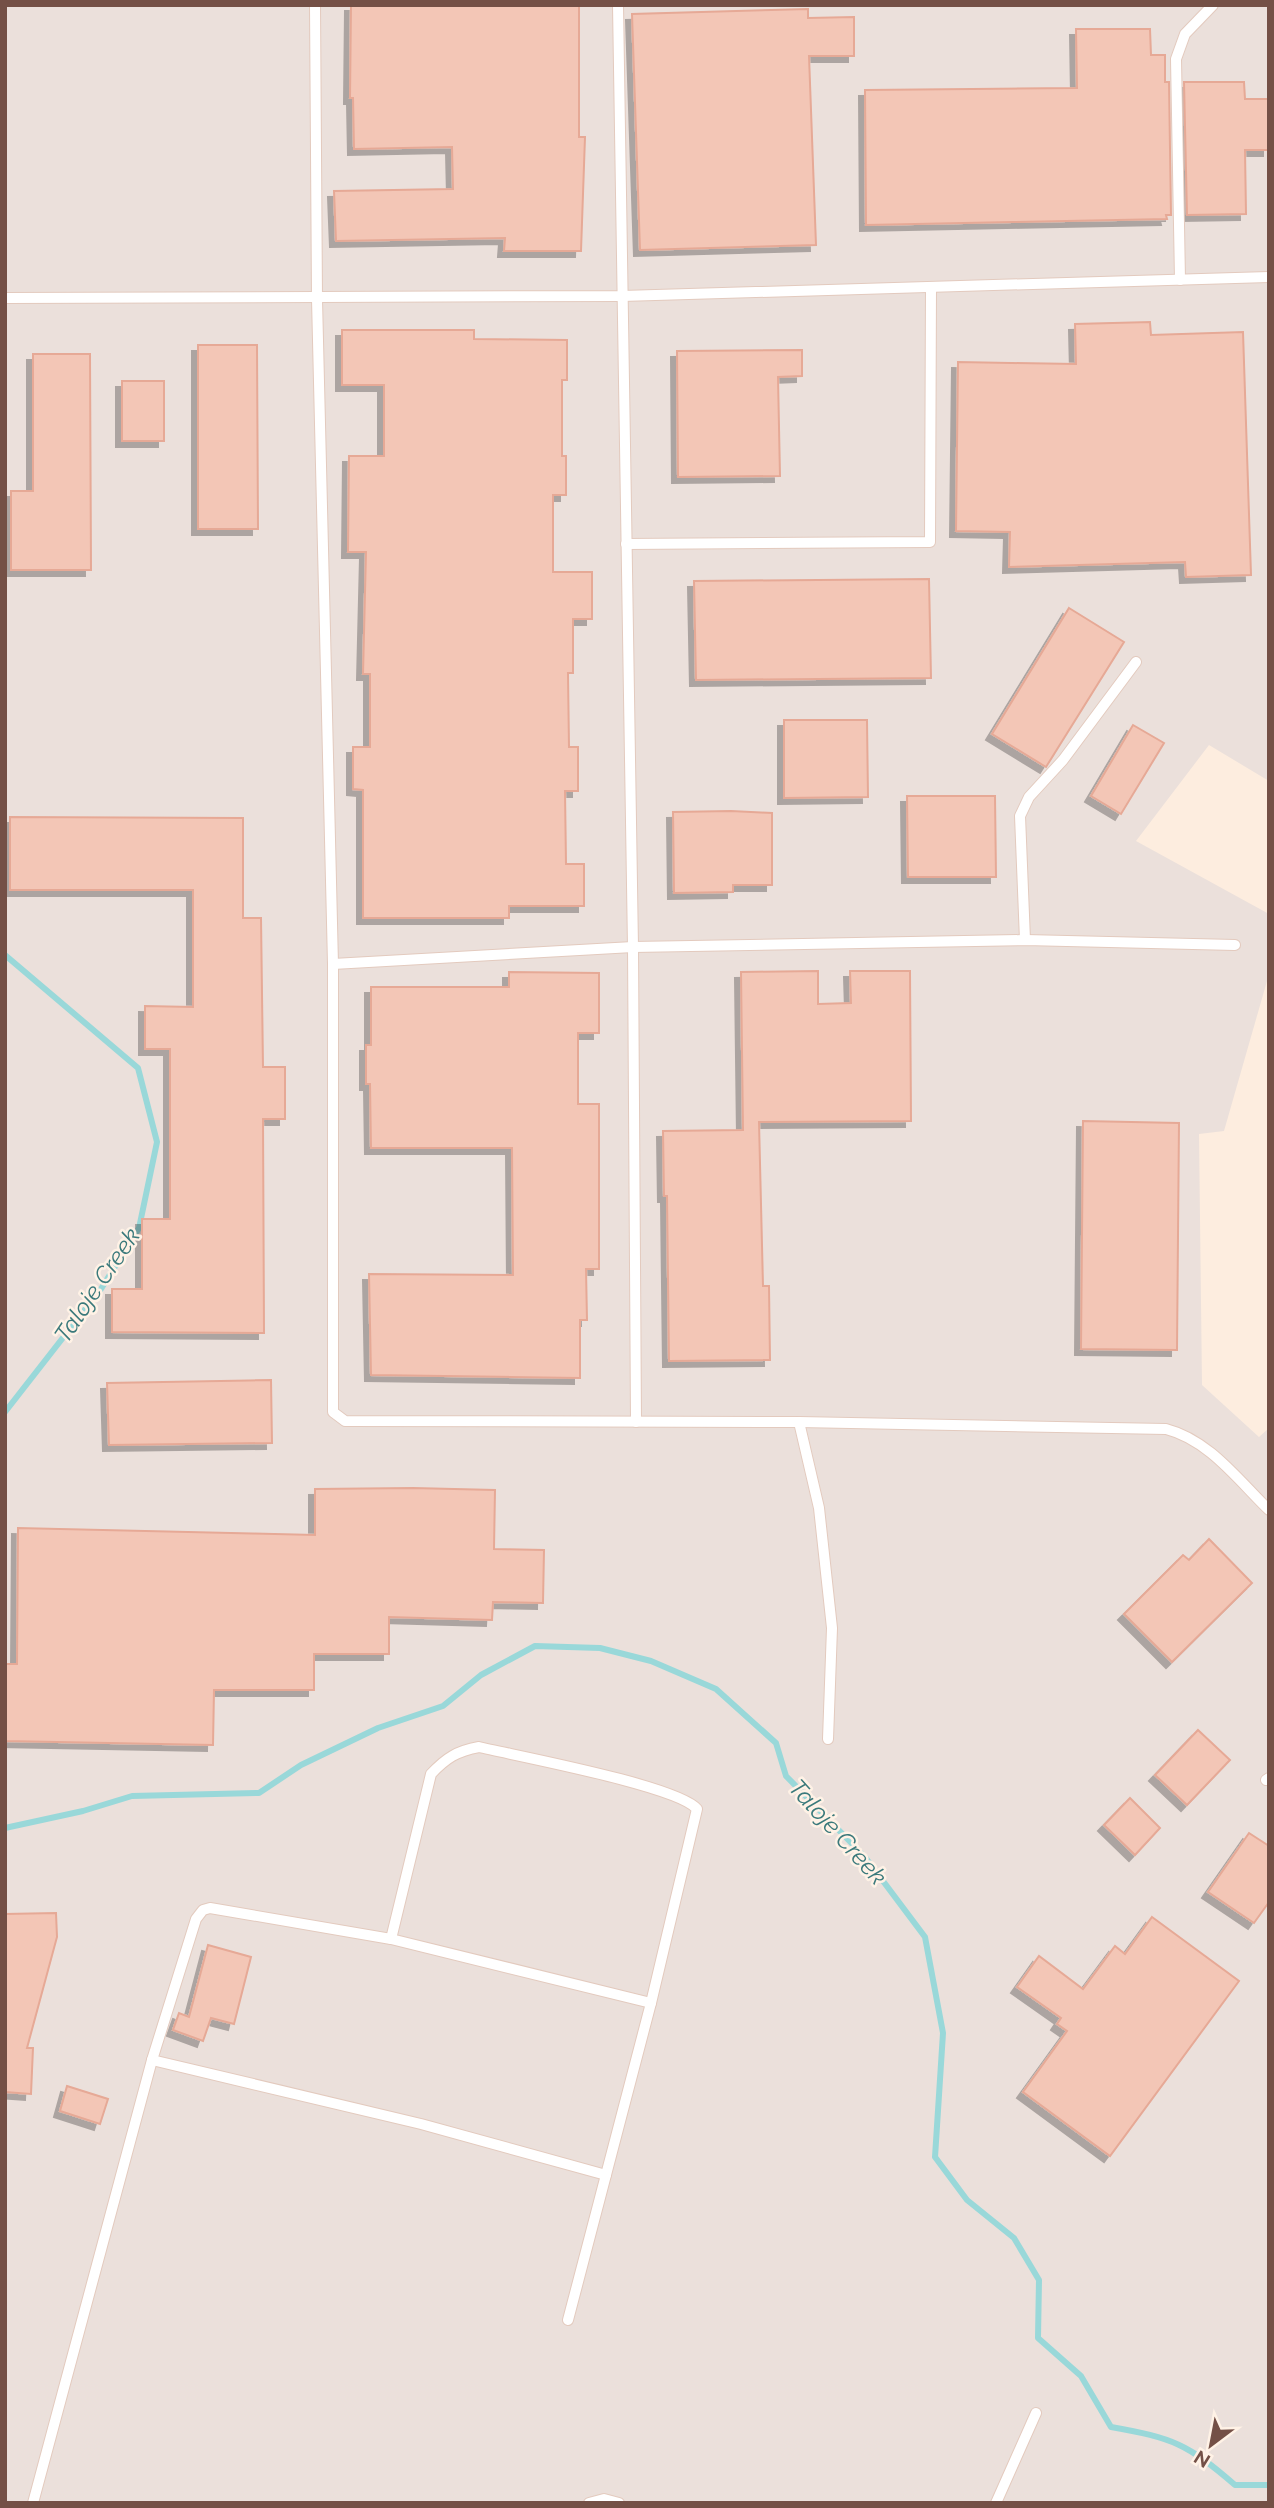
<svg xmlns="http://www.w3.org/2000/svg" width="1274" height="2508" font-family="Raleway,sans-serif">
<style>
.industrial{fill:#ebe0db}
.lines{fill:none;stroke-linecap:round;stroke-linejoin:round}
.stream{stroke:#99d8d9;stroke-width:6}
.building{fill:#f3c6b6;stroke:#e6a996;stroke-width:2;filter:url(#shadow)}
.service-casing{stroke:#e3cabe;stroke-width:12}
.service{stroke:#fff;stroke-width:10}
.labels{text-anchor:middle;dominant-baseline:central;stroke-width:5;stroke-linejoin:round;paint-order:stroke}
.water-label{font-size:24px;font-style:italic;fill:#3a797b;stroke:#fff2e6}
</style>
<defs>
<filter id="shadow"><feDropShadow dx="-6" dy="6" stdDeviation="0" flood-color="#0004"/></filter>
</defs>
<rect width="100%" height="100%" fill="#fdeddf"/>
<polygon class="industrial" points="5,5 1269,5 1269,781 1209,745 1136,841 1269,914 1269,974 1224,1131 1199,1134 1202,1385 1259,1437 1269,1428 1269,2503 5,2503"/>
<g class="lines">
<g class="stream">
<polyline points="5,955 138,1068 157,1142 139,1228 101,1289 5,1412"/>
<path d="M 5,1828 L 83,1811 L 132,1796 L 259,1793 L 301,1765 L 378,1728 L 443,1706 L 481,1675 L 535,1646 L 600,1648 L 651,1661 L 716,1689 L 776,1743 L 786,1776 L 865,1857 L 925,1937 L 943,2033 L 935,2157 L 967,2200 L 1014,2238 L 1039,2280 L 1038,2338 L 1081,2376 L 1111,2427 C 1173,2438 1188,2444 1235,2485 L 1269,2485"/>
</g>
</g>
<g class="building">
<polygon points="351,5 579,5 579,137 585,137 581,251 504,251 505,238 336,241 334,191 453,189 452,147 354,149 353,98 350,98"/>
<polygon points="808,9 808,18 854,17 854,56 809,56 816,245 640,250 632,14"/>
<polygon points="1076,29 1150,29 1151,55 1165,55 1165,82 1169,82 1171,215 1166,215 1167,219 866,225 865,90 1077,88"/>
<polygon points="1184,82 1244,82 1245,99 1269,99 1269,150 1245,150 1246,214 1187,215"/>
<polygon points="1150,322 1151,335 1243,332 1251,575 1186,577 1185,562 1009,567 1010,532 956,531 958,362 1076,364 1075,324"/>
<polygon points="342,330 474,330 474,339 567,340 567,380 562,380 562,456 566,456 566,495 553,495 553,572 592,572 592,619 573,619 573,673 568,673 569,747 578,747 578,791 565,791 566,864 584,864 584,906 509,906 509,918 363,918 363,790 353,789 353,747 370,747 370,674 363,674 366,552 348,552 349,456 384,456 384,385 342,385"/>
<polygon points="198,345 257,345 258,529 198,529"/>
<polygon points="802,350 802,376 778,377 780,476 678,477 677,351"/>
<polygon points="33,354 90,354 91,570 11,570 11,491 33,491"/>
<rect x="122" y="381" width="42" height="60"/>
<polygon points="929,579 931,678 696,680 694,581"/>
<polygon points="1069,608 1124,642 1046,767 992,734"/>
<polygon points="784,720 867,720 868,797 784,798"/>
<polygon points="1133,725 1164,743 1121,814 1091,796"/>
<polygon points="907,796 995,796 996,877 908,877"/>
<polygon points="731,811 772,813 772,885 733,885 733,892 674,893 673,812"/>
<polygon points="10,817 243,818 243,918 261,918 263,1067 285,1067 285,1119 263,1119 264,1333 112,1332 112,1289 142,1289 142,1219 170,1219 170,1049 145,1049 145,1006 193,1007 193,890 10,890"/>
<polygon points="818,971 818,1004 851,1003 850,971 910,971 911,1121 759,1122 763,1286 769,1286 770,1360 669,1361 667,1196 664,1196 663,1131 743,1130 741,972"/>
<polygon points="509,972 599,973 599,1033 578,1033 578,1104 599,1104 599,1269 586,1269 587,1320 580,1320 580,1378 371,1375 369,1274 513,1275 512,1148 371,1148 370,1084 366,1084 366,1045 371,1045 371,987 509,987"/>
<polygon points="1083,1121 1179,1123 1177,1350 1081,1349"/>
<polygon points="271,1380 272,1443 109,1445 107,1383"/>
<polygon points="413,1488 495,1490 494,1549 544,1550 543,1603 493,1602 492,1620 389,1617 389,1654 314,1654 314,1690 214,1690 213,1745 5,1741 5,1664 17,1664 18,1528 315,1535 315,1489"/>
<polygon points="1209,1539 1252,1583 1172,1662 1124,1614 1183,1555 1189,1560"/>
<polygon points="1198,1730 1230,1760 1187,1805 1155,1775"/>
<polygon points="1130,1798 1160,1828 1135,1855 1104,1825"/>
<polygon points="1249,1833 1269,1846 1269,1902 1254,1923 1208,1892"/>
<polygon points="56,1913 57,1937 27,2048 33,2048 31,2094 5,2092 5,1914"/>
<polygon points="1152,1917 1239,1981 1110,2156 1023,2092 1067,2031 1057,2024 1061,2018 1017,1987 1039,1956 1083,1989 1115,1946 1125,1954"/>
<polygon points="208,1945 251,1957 234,2024 211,2018 203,2041 173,2030 179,2013 189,2017"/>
<polygon points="67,2086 108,2099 100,2124 60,2111"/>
</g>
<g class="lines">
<defs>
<g id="service">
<path d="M 315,5 L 317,299 L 333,964 L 333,1412 L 345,1421 L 799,1422 L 1166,1429 C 1209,1440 1238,1480 1269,1510"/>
<polyline points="618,5 633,947 636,1422"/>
<polyline points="1180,280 1176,59 1185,34 1213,5"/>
<polyline points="5,298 622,296 1269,277"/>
<polyline points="626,544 930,542 931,287"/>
<polyline points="1025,940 1020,816 1029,797 1063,760 1136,662"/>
<polyline points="333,964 633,947 1025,940 1235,945"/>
<polyline points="799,1422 819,1508 832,1628 828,1739"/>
<polyline points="1266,1780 1269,1778"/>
<path d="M 391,1939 L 431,1774 C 446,1758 457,1751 479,1747 C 517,1756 678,1786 697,1809 L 651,2003 L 568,2320"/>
<polyline points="152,2060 421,2124 606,2175"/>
<polyline points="33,2503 152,2060 196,1919 203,1910 210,1908 391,1939 651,2003"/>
<polyline points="589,2503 604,2499 619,2503"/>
<polyline points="996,2503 1036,2413"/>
</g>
</defs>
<use href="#service" class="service-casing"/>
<use href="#service" class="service"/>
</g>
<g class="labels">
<g class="water-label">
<text transform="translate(97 1285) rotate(-56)">Taloje Creek</text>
<text transform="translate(838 1832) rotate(48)">Taloje Creek</text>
</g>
</g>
<rect width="1274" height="2508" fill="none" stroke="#745046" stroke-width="14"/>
<g transform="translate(1211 2445) rotate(212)" stroke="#fff2e6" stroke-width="5" paint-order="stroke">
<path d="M0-5L12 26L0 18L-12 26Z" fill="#745046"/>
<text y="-10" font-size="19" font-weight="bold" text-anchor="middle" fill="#745046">N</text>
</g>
</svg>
